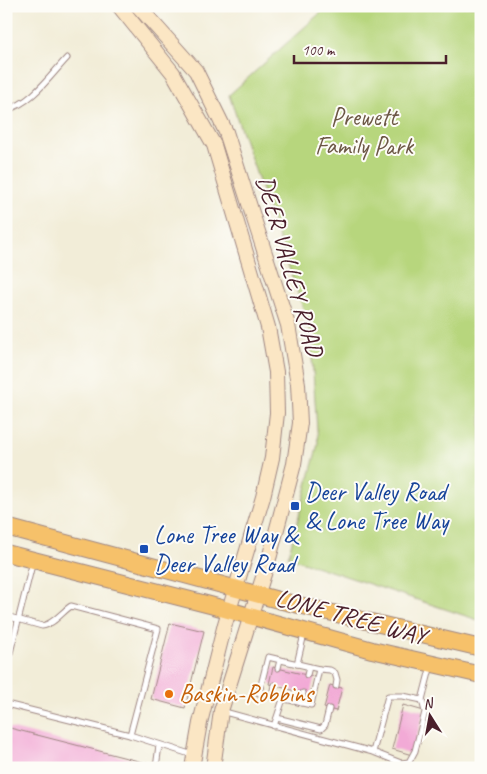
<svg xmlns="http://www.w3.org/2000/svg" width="487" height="774" font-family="Caveat,sans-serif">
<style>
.green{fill:#b7d67d;stroke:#807a54}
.building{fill:#f2aad6}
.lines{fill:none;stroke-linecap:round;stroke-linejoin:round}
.lane-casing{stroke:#9e8682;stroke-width:7}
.secondary-casing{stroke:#9e8682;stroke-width:16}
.primary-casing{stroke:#9e8682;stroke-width:18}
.lane{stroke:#fff;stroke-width:5}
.secondary{stroke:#fbe6c4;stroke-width:14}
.primary{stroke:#f6c16b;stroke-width:16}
.transit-dot{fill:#1a4fb4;stroke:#fdfcf7;stroke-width:2}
.food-dot{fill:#e8710a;stroke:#fdfcf7;stroke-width:2}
.labels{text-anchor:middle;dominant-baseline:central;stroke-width:4;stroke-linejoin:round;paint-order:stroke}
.park-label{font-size:25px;fill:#6b5644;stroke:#fdfcf7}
.street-label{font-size:25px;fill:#4a1f2b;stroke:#fdfcf7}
.transit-label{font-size:25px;fill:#164399;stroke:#fdfcf7;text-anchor:start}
.food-label{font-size:25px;fill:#c56008;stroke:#fdfcf7;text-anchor:start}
</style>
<rect width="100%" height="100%" fill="#fdfcf7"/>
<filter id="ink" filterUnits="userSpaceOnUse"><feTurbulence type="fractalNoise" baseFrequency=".02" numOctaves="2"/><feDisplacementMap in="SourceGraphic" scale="10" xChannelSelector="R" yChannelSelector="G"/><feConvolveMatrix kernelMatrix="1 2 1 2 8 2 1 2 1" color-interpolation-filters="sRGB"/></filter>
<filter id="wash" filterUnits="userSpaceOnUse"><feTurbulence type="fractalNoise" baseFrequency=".0096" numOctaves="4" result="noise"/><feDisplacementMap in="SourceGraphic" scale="20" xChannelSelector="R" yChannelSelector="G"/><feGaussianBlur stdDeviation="1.12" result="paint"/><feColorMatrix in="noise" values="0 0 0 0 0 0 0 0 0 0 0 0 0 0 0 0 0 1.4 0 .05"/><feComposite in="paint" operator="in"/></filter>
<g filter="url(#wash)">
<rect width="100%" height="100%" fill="#f2edd8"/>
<polygon class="green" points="328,6 481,6 481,621 288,557 318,444 310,328 229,95"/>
<g id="blocks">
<g class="building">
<polygon points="170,623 204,631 185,708 151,699"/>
<polygon points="273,667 315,677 310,695 269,684"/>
<polygon points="330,685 342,688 336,711 324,708"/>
<polygon points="403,705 424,711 412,755 392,749"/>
<polygon points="6,727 150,764 149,768 6,768"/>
</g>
</g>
</g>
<g filter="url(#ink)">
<use href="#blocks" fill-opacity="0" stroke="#9e8682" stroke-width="1"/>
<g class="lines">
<defs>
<g id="lane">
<path d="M 6,110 C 32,103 49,77 67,58"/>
<path d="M 6,616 L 42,626 C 53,625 62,612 71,606 L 158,629 L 130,735"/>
<polygon points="268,657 319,669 311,705 259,693"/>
<polyline points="297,664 304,634"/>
<polyline points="278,668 280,660"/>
<polyline points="6,669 33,561"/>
<polyline points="319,669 330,670 335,673 337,680 336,686"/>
<polyline points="307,675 309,667"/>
<polyline points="272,696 274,685"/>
<polyline points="301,703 303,693"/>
<polyline points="6,704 130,735 193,755"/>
<polyline points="221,711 373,752 401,763 409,762 415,751 425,712 422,700 431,665"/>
<polyline points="277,718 321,729 325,725 329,709"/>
<polyline points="274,726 283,699"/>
<polyline points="373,752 388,696 403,696 422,700"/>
<polyline points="156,768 159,745"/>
</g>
<g id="secondary">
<polyline points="119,6 173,73 214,145 268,327 276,372 277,413 272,458 263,497 225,624 200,723 192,768"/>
<polyline points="138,6 196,71 226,132 288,325 298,384 300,423 294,464 270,555 221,711 213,768"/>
</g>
<g id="primary">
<polyline points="6,527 282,601 481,648"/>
<polyline points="6,553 210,605 372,650 481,675"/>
</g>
</defs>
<use href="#lane" class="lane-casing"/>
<use href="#secondary" class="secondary-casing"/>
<use href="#primary" class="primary-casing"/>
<use href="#lane" class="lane"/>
<use href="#secondary" class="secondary"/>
<use href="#primary" class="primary"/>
</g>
</g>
<g class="transit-dot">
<rect x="290" y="501" width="10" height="10" rx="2.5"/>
<rect x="139" y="544" width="10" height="10" rx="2.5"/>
</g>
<circle class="food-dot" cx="169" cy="694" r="5"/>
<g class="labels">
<g class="park-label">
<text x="364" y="117">Prewett<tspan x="364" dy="29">Family Park</tspan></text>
</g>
<g class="street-label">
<text transform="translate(290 266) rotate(74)">DEER VALLEY ROAD</text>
<text transform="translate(351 617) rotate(15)">LONE TREE WAY</text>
</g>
<g class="transit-label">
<text x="305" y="492">Deer Valley Road<tspan x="305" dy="29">&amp; Lone Tree Way</tspan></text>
<text x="154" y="535">Lone Tree Way &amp;<tspan x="154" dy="29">Deer Valley Road</tspan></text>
</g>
<g class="food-label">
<text x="179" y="694">Baskin-Robbins</text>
</g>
</g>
<rect width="487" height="774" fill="none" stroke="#fdfcf7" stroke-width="25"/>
<g transform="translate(430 716) rotate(349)" stroke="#fdfcf7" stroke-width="4" paint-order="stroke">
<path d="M0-4L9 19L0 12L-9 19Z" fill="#4a1f2b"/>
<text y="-8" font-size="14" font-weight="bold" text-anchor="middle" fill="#4a1f2b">N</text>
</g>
<path d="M294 55v8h152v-8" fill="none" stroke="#4a1f2b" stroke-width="2.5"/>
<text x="302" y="55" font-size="15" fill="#4a1f2b" stroke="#fdfcf7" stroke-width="4" paint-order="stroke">100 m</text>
</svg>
